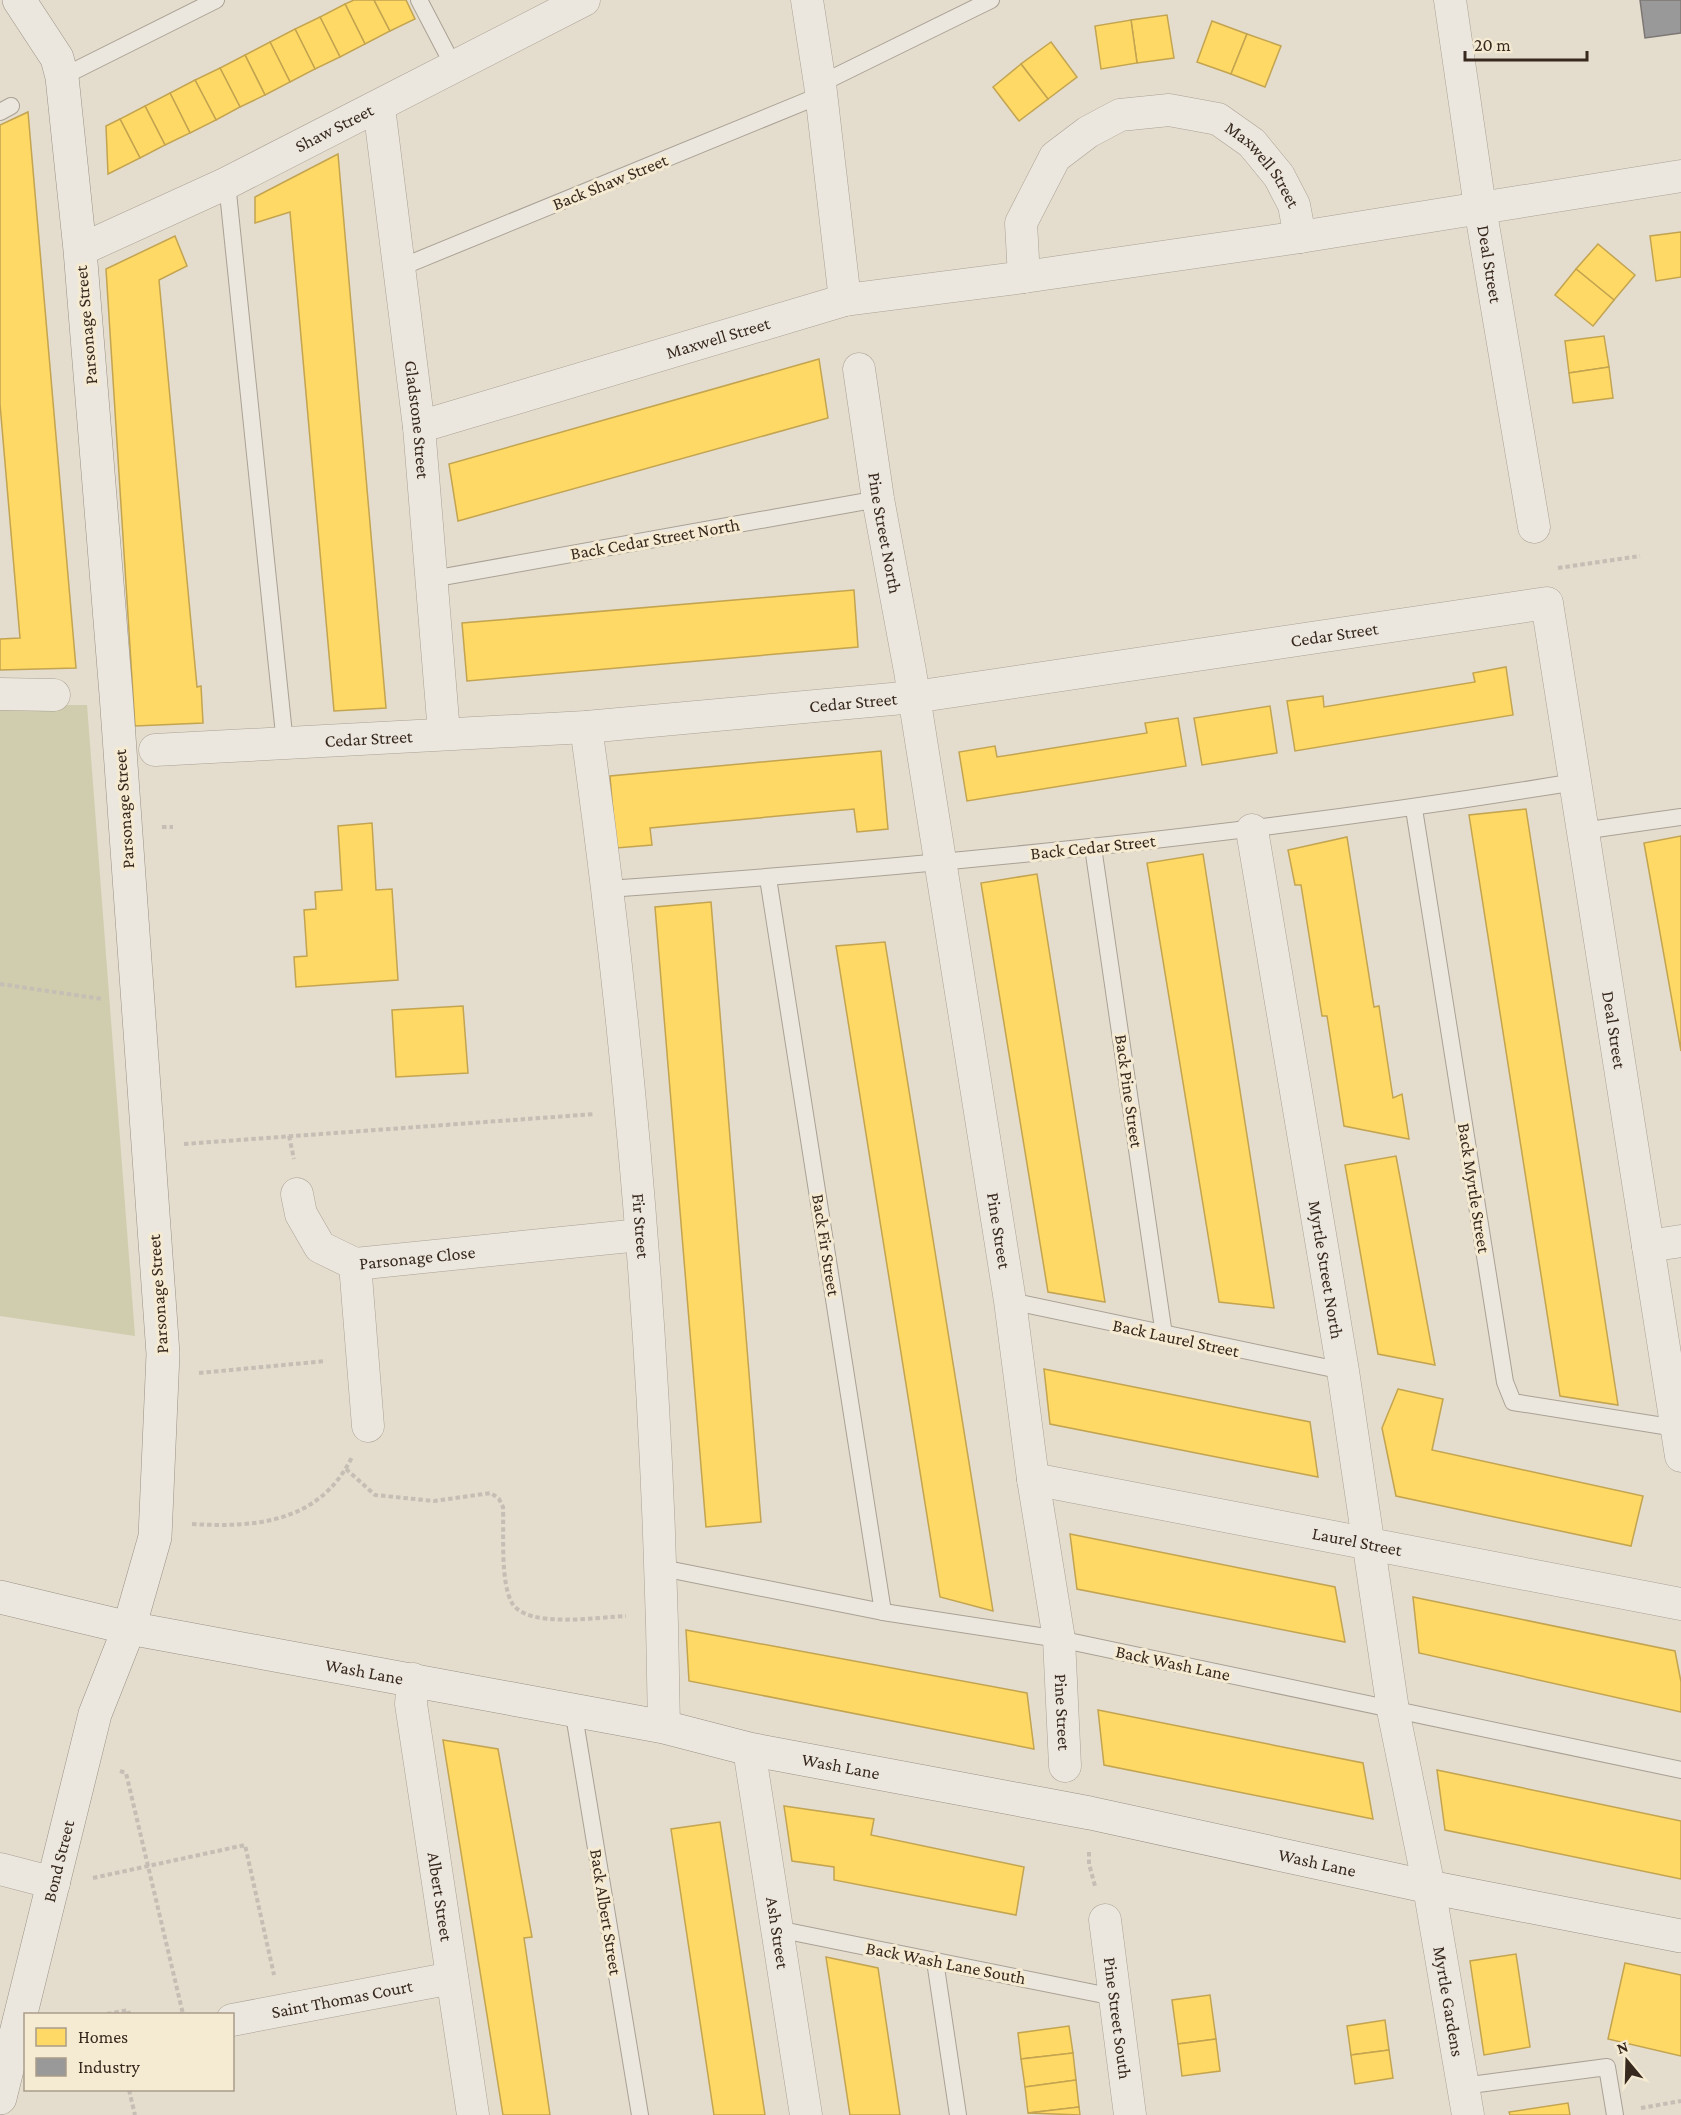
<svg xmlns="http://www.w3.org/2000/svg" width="1681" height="2115" font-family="'Crimson Pro',serif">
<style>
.cemetery{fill:#cfcdae}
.homes{fill:#ffd966;stroke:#c3a450;stroke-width:1.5}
.industry{fill:#999;stroke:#7c7774;stroke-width:1.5}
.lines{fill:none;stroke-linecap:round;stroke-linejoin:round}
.lane-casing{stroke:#a9a195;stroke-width:18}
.street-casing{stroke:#a9a195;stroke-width:33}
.secondary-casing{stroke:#999186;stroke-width:34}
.path{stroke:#c5beb5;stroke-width:4;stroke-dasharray:4.5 3;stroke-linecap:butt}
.lane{stroke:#ece7de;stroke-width:16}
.street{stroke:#ece7de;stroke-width:32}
.secondary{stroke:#ece7de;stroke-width:33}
.labels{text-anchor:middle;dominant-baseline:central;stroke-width:6;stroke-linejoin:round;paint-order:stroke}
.street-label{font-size:18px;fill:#38291e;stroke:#f5ead2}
</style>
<rect width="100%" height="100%" fill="#e4dccc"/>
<polygon class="cemetery" points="0,705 87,705 135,1336 0,1316"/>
<g class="homes">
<polygon points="354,0 374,0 390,31 365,44 345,4"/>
<polygon points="374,0 406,0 415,19 390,31"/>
<polygon points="345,4 365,44 340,57 320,17"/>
<polygon points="1167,15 1174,58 1137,63 1131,20"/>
<polygon points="320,17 340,57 315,69 295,29"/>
<polygon points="1131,20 1137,63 1101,69 1095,26"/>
<polygon points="1212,21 1247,34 1231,74 1197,62"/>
<polygon points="295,29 315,69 290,82 270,42"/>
<polygon points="1247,34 1281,46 1265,87 1231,74"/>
<polygon points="270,42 290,82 265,95 245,55"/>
<polygon points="1051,42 1077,77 1048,99 1021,64"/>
<polygon points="245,55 265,95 240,107 220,68"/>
<polygon points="1021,64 1048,99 1019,121 993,87"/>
<polygon points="220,68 240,107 216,120 195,80"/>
<polygon points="195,80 216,120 190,133 170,93"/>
<polygon points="170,93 190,133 165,145 145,106"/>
<polygon points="145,106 165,145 140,158 120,119"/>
<polygon points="28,112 76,668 0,670 0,639 20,638 0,404 0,125"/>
<polygon points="120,119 140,158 108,174 106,126"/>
<polygon points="338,154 386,708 334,711 290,212 255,223 255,197"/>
<polygon points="1681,232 1681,277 1656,281 1650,236"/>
<polygon points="175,236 187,266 159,280 197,687 201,686 203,723 135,726 106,269"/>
<polygon points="1598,244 1635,275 1614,300 1576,269"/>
<polygon points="1576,269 1614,300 1593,326 1555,295"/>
<polygon points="1604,336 1609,367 1569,373 1565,341"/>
<polygon points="819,359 828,418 458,521 449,464"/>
<polygon points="1609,367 1613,398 1573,403 1569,373"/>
<polygon points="854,590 858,647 467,681 462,623"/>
<polygon points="1506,667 1513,715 1295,751 1287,701 1323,696 1324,707 1475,682 1473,673"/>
<polygon points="1270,706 1277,753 1202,765 1194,718"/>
<polygon points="1178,718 1186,766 967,801 959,752 995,746 997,757 1147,733 1145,723"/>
<polygon points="881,751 888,829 857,832 854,809 650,828 652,845 616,848 610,776"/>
<polygon points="1526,809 1618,1405 1560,1396 1469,815"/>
<polygon points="372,823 376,890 392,889 398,980 296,987 294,957 307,956 304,910 316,909 315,892 342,890 338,826"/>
<polygon points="1681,836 1681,1051 1644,843"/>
<polygon points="1347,837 1374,1007 1379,1006 1393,1098 1402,1094 1409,1139 1344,1126 1327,1016 1322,1016 1301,885 1295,885 1288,850"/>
<polygon points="1203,854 1274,1308 1219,1302 1147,863"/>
<polygon points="1037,874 1105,1302 1048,1292 981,883"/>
<polygon points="711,902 761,1522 706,1527 655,907"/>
<polygon points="885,942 993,1611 940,1597 836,946"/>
<polygon points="463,1006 468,1073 396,1077 392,1010"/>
<polygon points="1396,1156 1435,1365 1378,1354 1345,1165"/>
<polygon points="1044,1369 1310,1422 1318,1477 1050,1424"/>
<polygon points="1398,1389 1443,1399 1432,1450 1643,1496 1631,1546 1396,1496 1382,1428"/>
<polygon points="1070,1534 1335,1587 1345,1642 1077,1589"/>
<polygon points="1413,1597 1675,1651 1681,1682 1681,1712 1419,1653"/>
<polygon points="686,1630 1027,1693 1034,1749 689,1681"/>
<polygon points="1098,1710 1363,1763 1373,1819 1104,1765"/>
<polygon points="443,1740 498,1749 532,1937 524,1938 550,2115 503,2115"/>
<polygon points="1437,1770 1681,1821 1681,1879 1445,1830"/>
<polygon points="784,1806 874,1819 871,1835 1024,1867 1016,1915 834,1880 834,1867 792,1861"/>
<polygon points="720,1822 765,2115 714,2115 671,1829"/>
<polygon points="1516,1954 1530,2047 1484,2055 1470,1961"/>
<polygon points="826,1957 878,1968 900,2115 850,2115"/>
<polygon points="1625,1963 1681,1975 1681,2056 1608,2039"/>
<polygon points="1210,1995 1216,2039 1178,2044 1172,2000"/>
<polygon points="1385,2020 1389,2050 1351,2055 1347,2026"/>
<polygon points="1069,2026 1073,2053 1021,2059 1018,2033"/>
<polygon points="1216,2039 1220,2071 1182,2076 1178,2044"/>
<polygon points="1389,2050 1393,2078 1355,2084 1351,2055"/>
<polygon points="1073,2053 1076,2080 1025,2087 1021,2059"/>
<polygon points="1076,2080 1079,2107 1028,2113 1025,2087"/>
<polygon points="1568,2103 1570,2115 1510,2115 1509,2112"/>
<polygon points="1079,2107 1080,2115 1028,2113"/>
</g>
<polygon class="industry" points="1640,0 1681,0 1681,33 1645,38"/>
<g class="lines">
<defs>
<g id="lane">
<polyline points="419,0 454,67"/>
<polyline points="62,77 216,0"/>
<polyline points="820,84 991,0"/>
<polyline points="0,112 11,106"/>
<polyline points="227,183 285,744"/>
<polyline points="399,268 821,95"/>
<polyline points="432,579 878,499"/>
<polyline points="1414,809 1505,1382 1513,1402 1676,1428"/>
<polyline points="1582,831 1681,817"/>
<polyline points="1093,847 1164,1335"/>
<polyline points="768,878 883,1612"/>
<path d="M 608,889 C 932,866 1254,835 1575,782"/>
<polyline points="1010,1301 1343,1371"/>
<polyline points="662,1568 883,1612 1059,1639 1681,1770"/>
<polyline points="573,1709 640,2115"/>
<polyline points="777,1929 1114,1997"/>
<polyline points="935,1961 958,2115"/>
<polyline points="1463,2086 1607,2067 1615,2115"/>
</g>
<g id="street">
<polyline points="807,0 820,84 845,300"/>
<path id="s1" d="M 1450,0 L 1480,207 L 1534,527"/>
<path id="s2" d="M 379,107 L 419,427 L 444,733"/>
<path id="s3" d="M 80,250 L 227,183 L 584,0"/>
<path id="s4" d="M 1024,277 L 1021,223 L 1055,157 L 1088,132 L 1120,115 L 1169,110 L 1218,119 L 1252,143 L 1279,176 L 1294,205 L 1300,237"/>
<path id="s5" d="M 859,369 L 878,499 L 910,671 L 1010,1301 L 1033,1479 L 1059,1639 L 1065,1766"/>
<path id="s6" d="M 419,427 L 845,300 L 1024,277 L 1300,237 L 1681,176"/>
<polyline points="0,694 54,695"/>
<path id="s7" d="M 586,727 C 632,1057 660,1393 664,1727"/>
<path id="s8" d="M 155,750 L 586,727 L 914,697 L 1547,603 L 1681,1456"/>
<path id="s9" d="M 1252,830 L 1343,1371 L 1393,1710 L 1429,1887 L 1468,2115"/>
<polyline points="297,1194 301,1214 320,1247 355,1264"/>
<polyline points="1648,1246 1681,1241"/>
<path id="s10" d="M 368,1426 L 355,1264 L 640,1235"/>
<path id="s11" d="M 1033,1479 L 1681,1604"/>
<path id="s12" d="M 413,1679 L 411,1704 L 473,2115"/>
<path id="s13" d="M 749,1749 L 806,2115"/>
<polyline points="0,1869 54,1883"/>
<path id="s14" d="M 1105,1920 L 1130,2115"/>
<path id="s15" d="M 232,2020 L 452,1978"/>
</g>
<g id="secondary">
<path id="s16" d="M 0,1597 L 129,1628 L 664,1727 L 749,1749 L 1090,1813 L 1429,1887 L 1681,1936"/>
<path id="s17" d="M 0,2098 L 95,1714 L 129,1628 L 155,1537 L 163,1354 L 116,694 L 80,250 L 62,77 L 57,58 L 19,0"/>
</g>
</defs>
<use href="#lane" class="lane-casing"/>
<use href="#street" class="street-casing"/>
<use href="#secondary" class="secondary-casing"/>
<g class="path">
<polyline points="1558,568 1640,556"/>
<polyline points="162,827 173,827"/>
<polyline points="0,984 102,999"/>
<polyline points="289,1136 294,1159"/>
<polyline points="184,1144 595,1114"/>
<polyline points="199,1373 326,1361"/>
<path d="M 346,1469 L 375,1495 L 434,1501 L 491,1493 L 499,1499 L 503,1507 C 504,1532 500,1582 512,1603 C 527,1629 599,1617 626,1616"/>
<path d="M 192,1524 C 257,1528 320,1522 352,1457"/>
<polyline points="120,1771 126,1773 183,2014"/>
<polyline points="1089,1852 1089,1864 1095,1886"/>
<polyline points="93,1878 245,1845 274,1975"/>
<polyline points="107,2014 128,2010 129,2014"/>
<polyline points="129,2090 135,2115"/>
<polyline points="1641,2108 1681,2101"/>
</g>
<use href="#lane" class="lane"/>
<use href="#street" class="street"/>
<use href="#secondary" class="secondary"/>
</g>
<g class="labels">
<g class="street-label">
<text stroke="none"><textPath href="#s3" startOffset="282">Shaw Street</textPath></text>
<text stroke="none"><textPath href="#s4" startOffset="370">Maxwell Street</textPath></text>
<text transform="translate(610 182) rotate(-22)">Back Shaw Street</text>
<text stroke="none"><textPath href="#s1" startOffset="267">Deal Street</textPath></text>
<text transform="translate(86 325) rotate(-95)">Parsonage Street</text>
<text stroke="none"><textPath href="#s6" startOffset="312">Maxwell Street</textPath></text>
<text stroke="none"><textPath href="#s2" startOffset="315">Gladstone Street</textPath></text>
<text stroke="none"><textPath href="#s5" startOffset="166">Pine Street North</textPath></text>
<text transform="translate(655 539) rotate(-10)">Back Cedar Street North</text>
<text stroke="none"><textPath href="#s8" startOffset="1186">Cedar Street</textPath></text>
<text stroke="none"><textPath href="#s8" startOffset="700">Cedar Street</textPath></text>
<text stroke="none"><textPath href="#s8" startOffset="214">Cedar Street</textPath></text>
<text transform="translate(124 809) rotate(-94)">Parsonage Street</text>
<text transform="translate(1093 847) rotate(-6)">Back Cedar Street</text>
<text stroke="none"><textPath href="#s8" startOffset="1833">Deal Street</textPath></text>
<text transform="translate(1129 1091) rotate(82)">Back Pine Street</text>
<text transform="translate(1474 1188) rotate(81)">Back Myrtle Street</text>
<text stroke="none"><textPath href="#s7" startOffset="502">Fir Street</textPath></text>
<text stroke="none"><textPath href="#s5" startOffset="873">Pine Street</textPath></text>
<text transform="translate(826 1245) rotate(81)">Back Fir Street</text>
<text stroke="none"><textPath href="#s10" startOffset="225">Parsonage Close</textPath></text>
<text stroke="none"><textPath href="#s9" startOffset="446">Myrtle Street North</textPath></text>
<text transform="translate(158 1294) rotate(-94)">Parsonage Street</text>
<text transform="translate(1176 1338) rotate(12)">Back Laurel Street</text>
<text stroke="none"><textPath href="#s11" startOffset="330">Laurel Street</textPath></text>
<text transform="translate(1173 1663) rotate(12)">Back Wash Lane</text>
<text stroke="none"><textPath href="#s16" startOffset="372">Wash Lane</textPath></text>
<text stroke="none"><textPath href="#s5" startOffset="1359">Pine Street</textPath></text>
<text stroke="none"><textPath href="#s16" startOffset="858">Wash Lane</textPath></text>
<text stroke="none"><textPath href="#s17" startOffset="244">Bond Street</textPath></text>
<text stroke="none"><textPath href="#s16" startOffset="1344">Wash Lane</textPath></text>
<text stroke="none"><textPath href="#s12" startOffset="220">Albert Street</textPath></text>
<text transform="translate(606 1912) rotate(81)">Back Albert Street</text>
<text stroke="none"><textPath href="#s13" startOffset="186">Ash Street</textPath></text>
<text transform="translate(946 1963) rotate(11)">Back Wash Lane South</text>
<text stroke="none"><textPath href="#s15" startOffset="112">Saint Thomas Court</textPath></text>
<text stroke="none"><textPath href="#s9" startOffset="1188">Myrtle Gardens</textPath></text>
<text stroke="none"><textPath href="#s14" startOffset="99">Pine Street South</textPath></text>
</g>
</g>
<rect x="24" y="2013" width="210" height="78" fill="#f5ead2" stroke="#a99d8a" stroke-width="1.5"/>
<rect x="36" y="2028" width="30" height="18" fill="#ffd966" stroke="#a99d8a" stroke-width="1.5"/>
<text x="78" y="2043" font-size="18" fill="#38291e">Homes</text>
<rect x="36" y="2058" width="30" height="18" fill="#999999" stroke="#a99d8a" stroke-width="1.5"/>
<text x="78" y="2073" font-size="18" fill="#38291e">Industry</text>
<g transform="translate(1627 2061) rotate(341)" stroke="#f5ead2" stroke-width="4.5" paint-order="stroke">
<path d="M0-4.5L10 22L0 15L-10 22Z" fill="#38291e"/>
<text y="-9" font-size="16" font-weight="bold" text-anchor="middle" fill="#38291e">N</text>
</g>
<path d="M1465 51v9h122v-9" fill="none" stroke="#38291e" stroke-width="3"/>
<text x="1474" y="51" font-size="18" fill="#38291e" stroke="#f5ead2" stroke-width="4.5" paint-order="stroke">20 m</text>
</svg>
